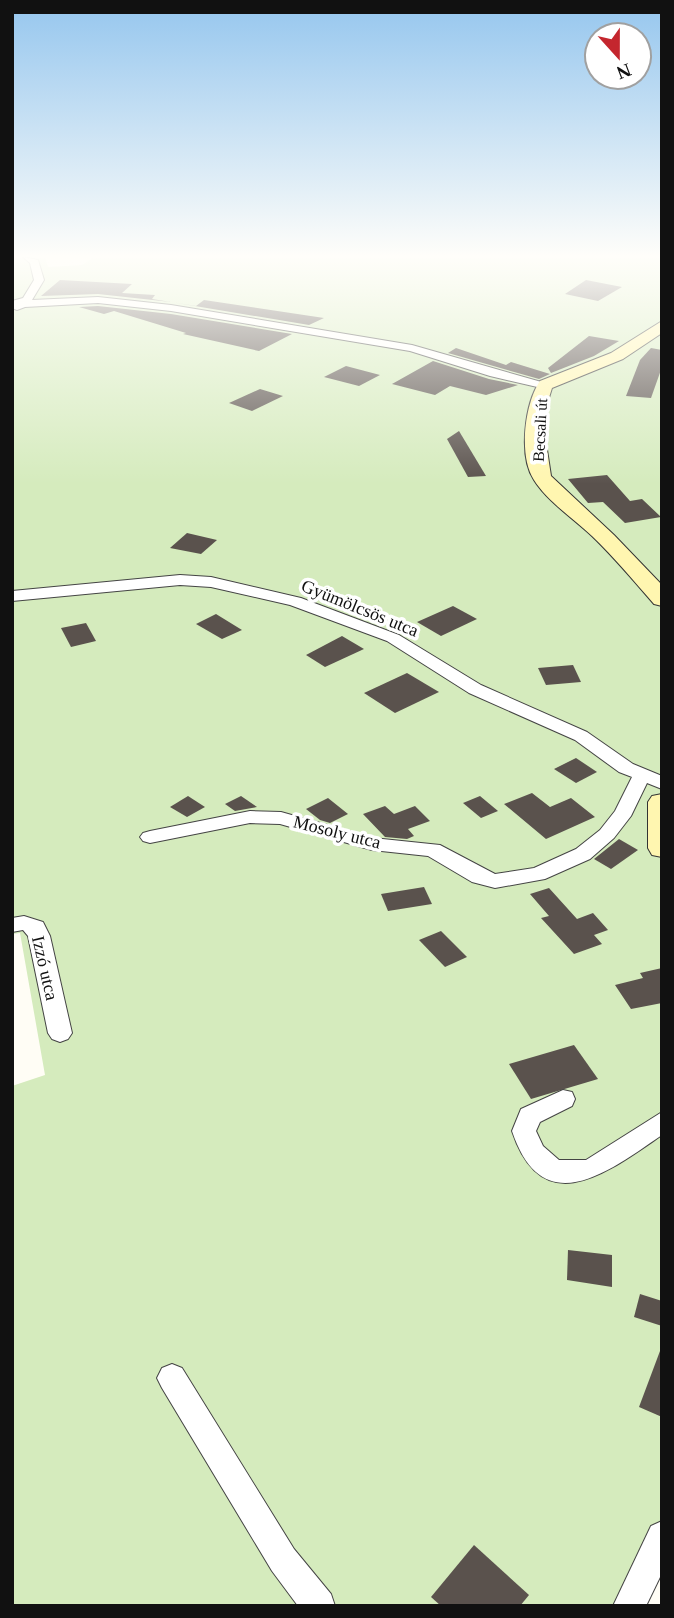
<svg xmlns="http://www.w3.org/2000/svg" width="674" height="1618" font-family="Georgia,serif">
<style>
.green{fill:#d5ebbd}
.building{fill:#5a524d}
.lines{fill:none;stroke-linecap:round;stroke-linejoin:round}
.minor-casing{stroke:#444;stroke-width:2}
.secondary-casing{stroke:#333;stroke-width:2}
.minor{fill:#fff;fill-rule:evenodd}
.secondary{fill:#fff6b0;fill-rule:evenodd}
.labels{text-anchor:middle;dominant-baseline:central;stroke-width:7;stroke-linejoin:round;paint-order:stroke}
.far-street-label{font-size:16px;fill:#111;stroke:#fff}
.street-label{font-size:18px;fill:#111;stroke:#fff}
</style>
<rect width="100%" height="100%" fill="#fffdf5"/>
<polygon class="green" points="12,257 45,257 48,267 82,265 94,257 662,257 662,1563 638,1606 12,1606 12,1086 45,1075 20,933 12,934"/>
<g class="building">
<polygon points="60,280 132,284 122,293 155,295 152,299 196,306 204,300 324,318 309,325 171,302 98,294 41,296"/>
<polygon points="586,280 622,287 598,301 565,294"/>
<polygon points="98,306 171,314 292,334 259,351 183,334 186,333 114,311 104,314 79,307"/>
<polygon points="589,336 619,341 594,356 551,373 548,368"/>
<polygon points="456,348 506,365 511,362 550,374 539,379 448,353"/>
<polygon points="651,348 662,350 662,367 651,398 626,396 640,360"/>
<polygon points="433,361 489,379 518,385 486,395 450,386 435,395 392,384"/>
<polygon points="346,366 380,375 359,386 324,377"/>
<polygon points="260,389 283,396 252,411 229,403"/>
<polygon points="459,431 486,476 468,477 447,439"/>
<polygon points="607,475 630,501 642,499 661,517 625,523 603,502 588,503 568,479"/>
<polygon points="187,533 217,540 201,554 170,548"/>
<polygon points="453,606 477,619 441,636 417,622"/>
<polygon points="216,614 242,630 222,639 196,624"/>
<polygon points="86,623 96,641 71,647 61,628"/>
<polygon points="342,636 364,649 325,667 306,655"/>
<polygon points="573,665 581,682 546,685 538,668"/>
<polygon points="407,673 439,692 395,713 364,693"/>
<polygon points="576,758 597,772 576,783 554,769"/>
<polygon points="532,793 550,807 571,798 595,817 546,839 504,804"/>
<polygon points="188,796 205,807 187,817 170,807"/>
<polygon points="241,796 257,807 235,811 225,804"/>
<polygon points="480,796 498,811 481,818 463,803"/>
<polygon points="328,798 348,814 330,823 320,820 306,809"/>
<polygon points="385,806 394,814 415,806 430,821 408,829 414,836 407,839 385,837 363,814"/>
<polygon points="619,839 638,850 611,869 594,859"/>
<polygon points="424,887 432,904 388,911 381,894"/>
<polygon points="549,888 577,919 593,913 608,930 594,935 602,944 574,954 541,918 549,916 530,894"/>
<polygon points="441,931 467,957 445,967 419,940"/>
<polygon points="662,968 662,1003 631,1009 615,985 643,978 640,973"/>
<polygon points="574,1045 598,1079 531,1099 509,1064"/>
<polygon points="568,1250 612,1255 612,1287 567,1280"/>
<polygon points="640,1294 662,1301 662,1326 634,1317"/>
<polygon points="660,1351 662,1351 662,1417 639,1407"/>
<polygon points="474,1545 529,1595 520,1606 441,1606 431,1597"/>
</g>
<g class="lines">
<defs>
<g id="minor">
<polygon points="23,257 38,260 44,280 32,300 98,297 171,305 412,345 552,385 546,389 490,376 410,351 171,311 98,303 25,307 17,310 12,308 12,301 23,298 34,280 30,263"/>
<polygon points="180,575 211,577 301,598 399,635 481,685 587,732 633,764 662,776 662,789 647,783 631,816 614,838 590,859 545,879 495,888 472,882 428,856 372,850 280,824 250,823 150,843 143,841 140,837 143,833 150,831 250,811 281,812 373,838 440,845 495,874 534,868 576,849 600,830 615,811 632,777 619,772 575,740 469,693 387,641 290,605 211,587 180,585 12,601 12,591"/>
<polygon points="24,916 43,922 50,936 72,1033 68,1039 60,1042 52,1039 48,1033 28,936 23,930 12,932 12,918"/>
<path d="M 563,1090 L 572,1092 L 575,1099 L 572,1106 L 540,1122 L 536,1131 L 543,1146 L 559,1160 L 586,1160 L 662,1112 L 662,1135 C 609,1171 543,1224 512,1131 L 521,1109 Z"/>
<polygon points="172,1364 182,1368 294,1549 331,1594 335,1606 298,1606 272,1571 162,1388 157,1378 162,1368"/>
<polygon points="662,1521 662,1573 646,1606 613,1606 651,1526"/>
</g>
<g id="secondary">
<path d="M 662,321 L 662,333 L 623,359 L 552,388 L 547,404 L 544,430 L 551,476 L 614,535 L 662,585 L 662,606 L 654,604 C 634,581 614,557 592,536 C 574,519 547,501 534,480 C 518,456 525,403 540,381 L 611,353 Z"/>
<polygon points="662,794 662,857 652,855 648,848 648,802 652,796"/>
</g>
</defs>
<use href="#minor" class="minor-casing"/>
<use href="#secondary" class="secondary-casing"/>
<use href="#minor" class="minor"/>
<use href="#secondary" class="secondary"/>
</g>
<linearGradient id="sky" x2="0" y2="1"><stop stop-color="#95c6ee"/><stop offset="0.53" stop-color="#fffefa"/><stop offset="1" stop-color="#fffefa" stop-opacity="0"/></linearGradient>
<rect width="674" height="484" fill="url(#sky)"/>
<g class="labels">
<g class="far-street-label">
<text transform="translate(540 430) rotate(-87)">Becsali út</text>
</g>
<g class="street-label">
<text transform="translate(360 608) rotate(22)">Gyümölcsös utca</text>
<text transform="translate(337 832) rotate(14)">Mosoly utca</text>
<text transform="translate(45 968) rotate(77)">Izzó utca</text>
</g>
</g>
<rect width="674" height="1618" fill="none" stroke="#111111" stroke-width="28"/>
<g transform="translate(618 56) rotate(159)"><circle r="33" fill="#ffffff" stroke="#a0a0a0" stroke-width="2"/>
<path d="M0-5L12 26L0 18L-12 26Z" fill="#c4262e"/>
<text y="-10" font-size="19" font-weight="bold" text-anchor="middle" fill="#111111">N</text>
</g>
</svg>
